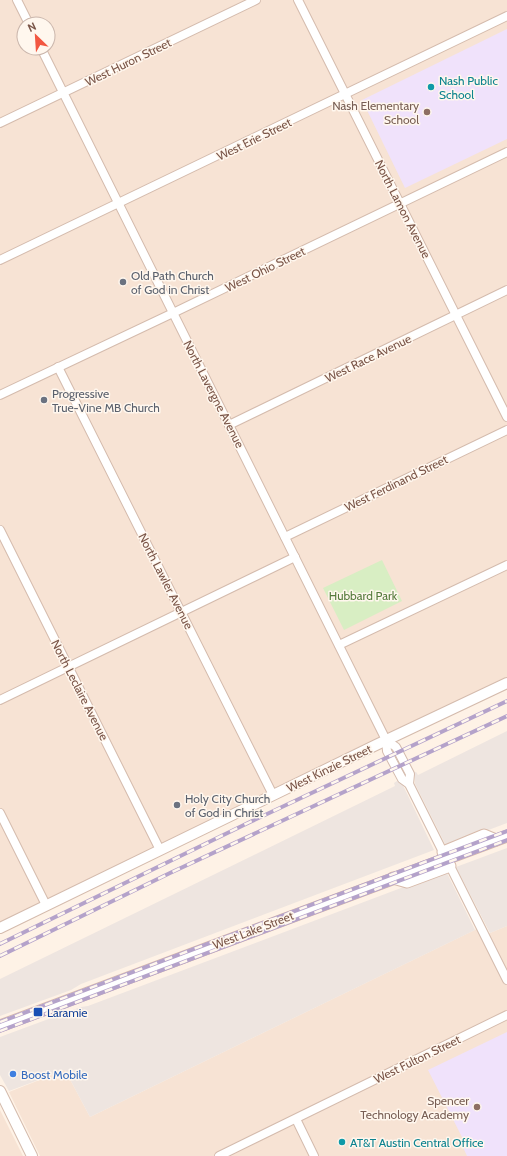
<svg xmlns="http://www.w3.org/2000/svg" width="507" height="1156" font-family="Cabin,sans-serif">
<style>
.residential{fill:#f7e3d4;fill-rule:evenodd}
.industrial{fill:#eee5e0}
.education{fill:#f0e2fb}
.green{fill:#d8eec3}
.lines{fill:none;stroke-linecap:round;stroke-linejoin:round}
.minor-casing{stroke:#d4bbad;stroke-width:10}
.tertiary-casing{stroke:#d4bbad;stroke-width:12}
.secondary-casing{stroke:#d7baaa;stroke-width:13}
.minor{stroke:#fff;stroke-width:8}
.tertiary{stroke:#fff;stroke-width:10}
.secondary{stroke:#fff;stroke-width:11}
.rail-casing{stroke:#b4a2ca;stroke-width:4}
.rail{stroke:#fff7ee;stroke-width:2.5;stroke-dasharray:8;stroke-linecap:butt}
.culture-dot{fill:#0f9aa8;stroke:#fff7ee;stroke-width:1.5}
.education-dot{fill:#8d6e63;stroke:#fff7ee;stroke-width:1.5}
.worship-dot{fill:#6b7280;stroke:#fff7ee;stroke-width:1.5}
.transit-dot{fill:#1a4fb4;stroke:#fff7ee;stroke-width:1.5}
.shop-dot{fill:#3f7fe0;stroke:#fff7ee;stroke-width:1.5}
.labels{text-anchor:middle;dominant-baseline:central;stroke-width:3;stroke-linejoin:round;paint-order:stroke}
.street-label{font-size:12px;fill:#7a5548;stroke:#fff7ee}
.culture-label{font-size:12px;fill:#0d838f;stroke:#fff7ee;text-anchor:start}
.education-label{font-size:12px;fill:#785e54;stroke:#fff7ee;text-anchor:end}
.worship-label{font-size:12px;fill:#5b616d;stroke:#fff7ee;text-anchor:start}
.park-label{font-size:12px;fill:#557b3c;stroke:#fff7ee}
.transit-label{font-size:12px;fill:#164399;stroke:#fff7ee;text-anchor:start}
.shop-label{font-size:12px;fill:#366cbe;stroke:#fff7ee;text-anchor:start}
</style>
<rect width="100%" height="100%" fill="#fef2e6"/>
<g class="residential">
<path d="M 0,0 L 507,0 L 507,688 L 0,933 ZM 24,24 L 48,24 L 48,48 L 24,48 Z"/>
<polygon points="507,926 507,1156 40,1156 9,1092 65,1070 90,1117 481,927 485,935"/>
<polygon points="0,1110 23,1156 0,1156"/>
</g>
<g class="industrial">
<polygon points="507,731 507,823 446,846 415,784 415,777 413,773 416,772 418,775"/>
<polygon points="400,779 434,850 81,984 71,990 0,1016 0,979 395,786 394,783"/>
<polygon points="507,848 507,926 490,933 456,867"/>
<polygon points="446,871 475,930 90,1117 65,1070 9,1091 0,1075 0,1037 81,1007 88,1006"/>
</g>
<g class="education">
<polygon points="507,29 507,139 405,188 362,100"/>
<polygon points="507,1032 507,1156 467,1156 462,1145 465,1143 428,1070"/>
</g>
<polygon class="green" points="382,560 402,601 344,630 323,588"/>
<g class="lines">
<defs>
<g id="minor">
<polyline points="17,0 29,24"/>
<polyline points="298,0 507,417"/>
<polyline points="41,48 386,740 387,751 402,779 409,784"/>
<polyline points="0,123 256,0"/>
<polyline points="0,260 507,16"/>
<polyline points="58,367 273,795"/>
<polyline points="0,395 173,313 507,152"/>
<polyline points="229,425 507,290"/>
<polyline points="0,530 160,850"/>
<polyline points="285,537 507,430"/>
<polyline points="339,645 507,565"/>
<polyline points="0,700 295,557"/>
<polyline points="386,740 396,747 410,774 409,784 507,980"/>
<polyline points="0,813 46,905"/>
<polyline points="296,1119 314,1156"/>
<polyline points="219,1156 507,1015"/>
</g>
<g id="tertiary">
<polyline points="0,928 376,745 507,683"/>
<polyline points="0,1091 32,1156"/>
</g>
<g id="secondary">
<polyline points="443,852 484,835 496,840"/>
<polyline points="393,878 407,882 450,866"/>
<polyline points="0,1026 507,836"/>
</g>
</defs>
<use href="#minor" class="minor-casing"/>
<use href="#tertiary" class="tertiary-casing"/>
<use href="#secondary" class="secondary-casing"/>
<use href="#minor" class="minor"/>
<use href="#tertiary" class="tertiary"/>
<use href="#secondary" class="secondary"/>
<defs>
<g id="rail">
<polyline points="0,944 250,822 507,701"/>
<polyline points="0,956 170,873 507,716"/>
<polyline points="0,1022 507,831"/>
<polyline points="0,1031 507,840"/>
</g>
</defs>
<use href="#rail" class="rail-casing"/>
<use href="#rail" class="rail"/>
</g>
<g class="culture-dot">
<circle cx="431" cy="87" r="4"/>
<circle cx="342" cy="1142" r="4"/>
</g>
<g class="education-dot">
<circle cx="427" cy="112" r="4"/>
<circle cx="477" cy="1107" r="4"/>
</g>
<g class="worship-dot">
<circle cx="123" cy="282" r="4"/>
<circle cx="44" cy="400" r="4"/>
<circle cx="177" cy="805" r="4"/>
</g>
<rect class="transit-dot" x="33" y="1007" width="10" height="10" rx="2"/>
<circle class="shop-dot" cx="13" cy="1074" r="4"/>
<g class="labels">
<g class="street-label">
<text transform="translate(128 62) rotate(-26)">West Huron Street</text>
<text transform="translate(254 139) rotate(-26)">West Erie Street</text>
<text transform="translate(403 209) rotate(63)">North Lamon Avenue</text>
<text transform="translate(265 269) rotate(-26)">West Ohio Street</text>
<text transform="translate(368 358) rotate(-26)">West Race Avenue</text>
<text transform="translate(214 394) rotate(63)">North Lavergne Avenue</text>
<text transform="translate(396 483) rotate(-26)">West Ferdinand Street</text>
<text transform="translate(166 581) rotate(63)">North Lawler Avenue</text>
<text transform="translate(80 690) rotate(63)">North Leclaire Avenue</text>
<text transform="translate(329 768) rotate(-26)">West Kinzie Street</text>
<text transform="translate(253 930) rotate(-21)">West Lake Street</text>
<text transform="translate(417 1059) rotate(-26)">West Fulton Street</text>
</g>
<g class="culture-label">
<text x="439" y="80">Nash Public<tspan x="439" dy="14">School</tspan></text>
<text x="350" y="1142">AT&amp;T Austin Central Office</text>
</g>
<g class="education-label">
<text x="419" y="105">Nash Elementary<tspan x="419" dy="14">School</tspan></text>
<text x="469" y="1100">Spencer<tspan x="469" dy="14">Technology Academy</tspan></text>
</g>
<g class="worship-label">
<text x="131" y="275">Old Path Church<tspan x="131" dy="14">of God in Christ</tspan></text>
<text x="52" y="393">Progressive<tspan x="52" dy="14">True-Vine MB Church</tspan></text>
<text x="185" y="798">Holy City Church<tspan x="185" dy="14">of God in Christ</tspan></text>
</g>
<g class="park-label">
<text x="363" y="595">Hubbard Park</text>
</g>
<g class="transit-label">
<text x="47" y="1012">Laramie</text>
</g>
<g class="shop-label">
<text x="21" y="1074">Boost Mobile</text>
</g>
</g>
<g transform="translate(36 36) rotate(335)"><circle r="19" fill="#fff7ee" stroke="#cab6ac"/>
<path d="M0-3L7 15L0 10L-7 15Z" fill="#f25741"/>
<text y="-6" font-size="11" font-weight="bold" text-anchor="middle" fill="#7a5548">N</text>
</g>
</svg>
